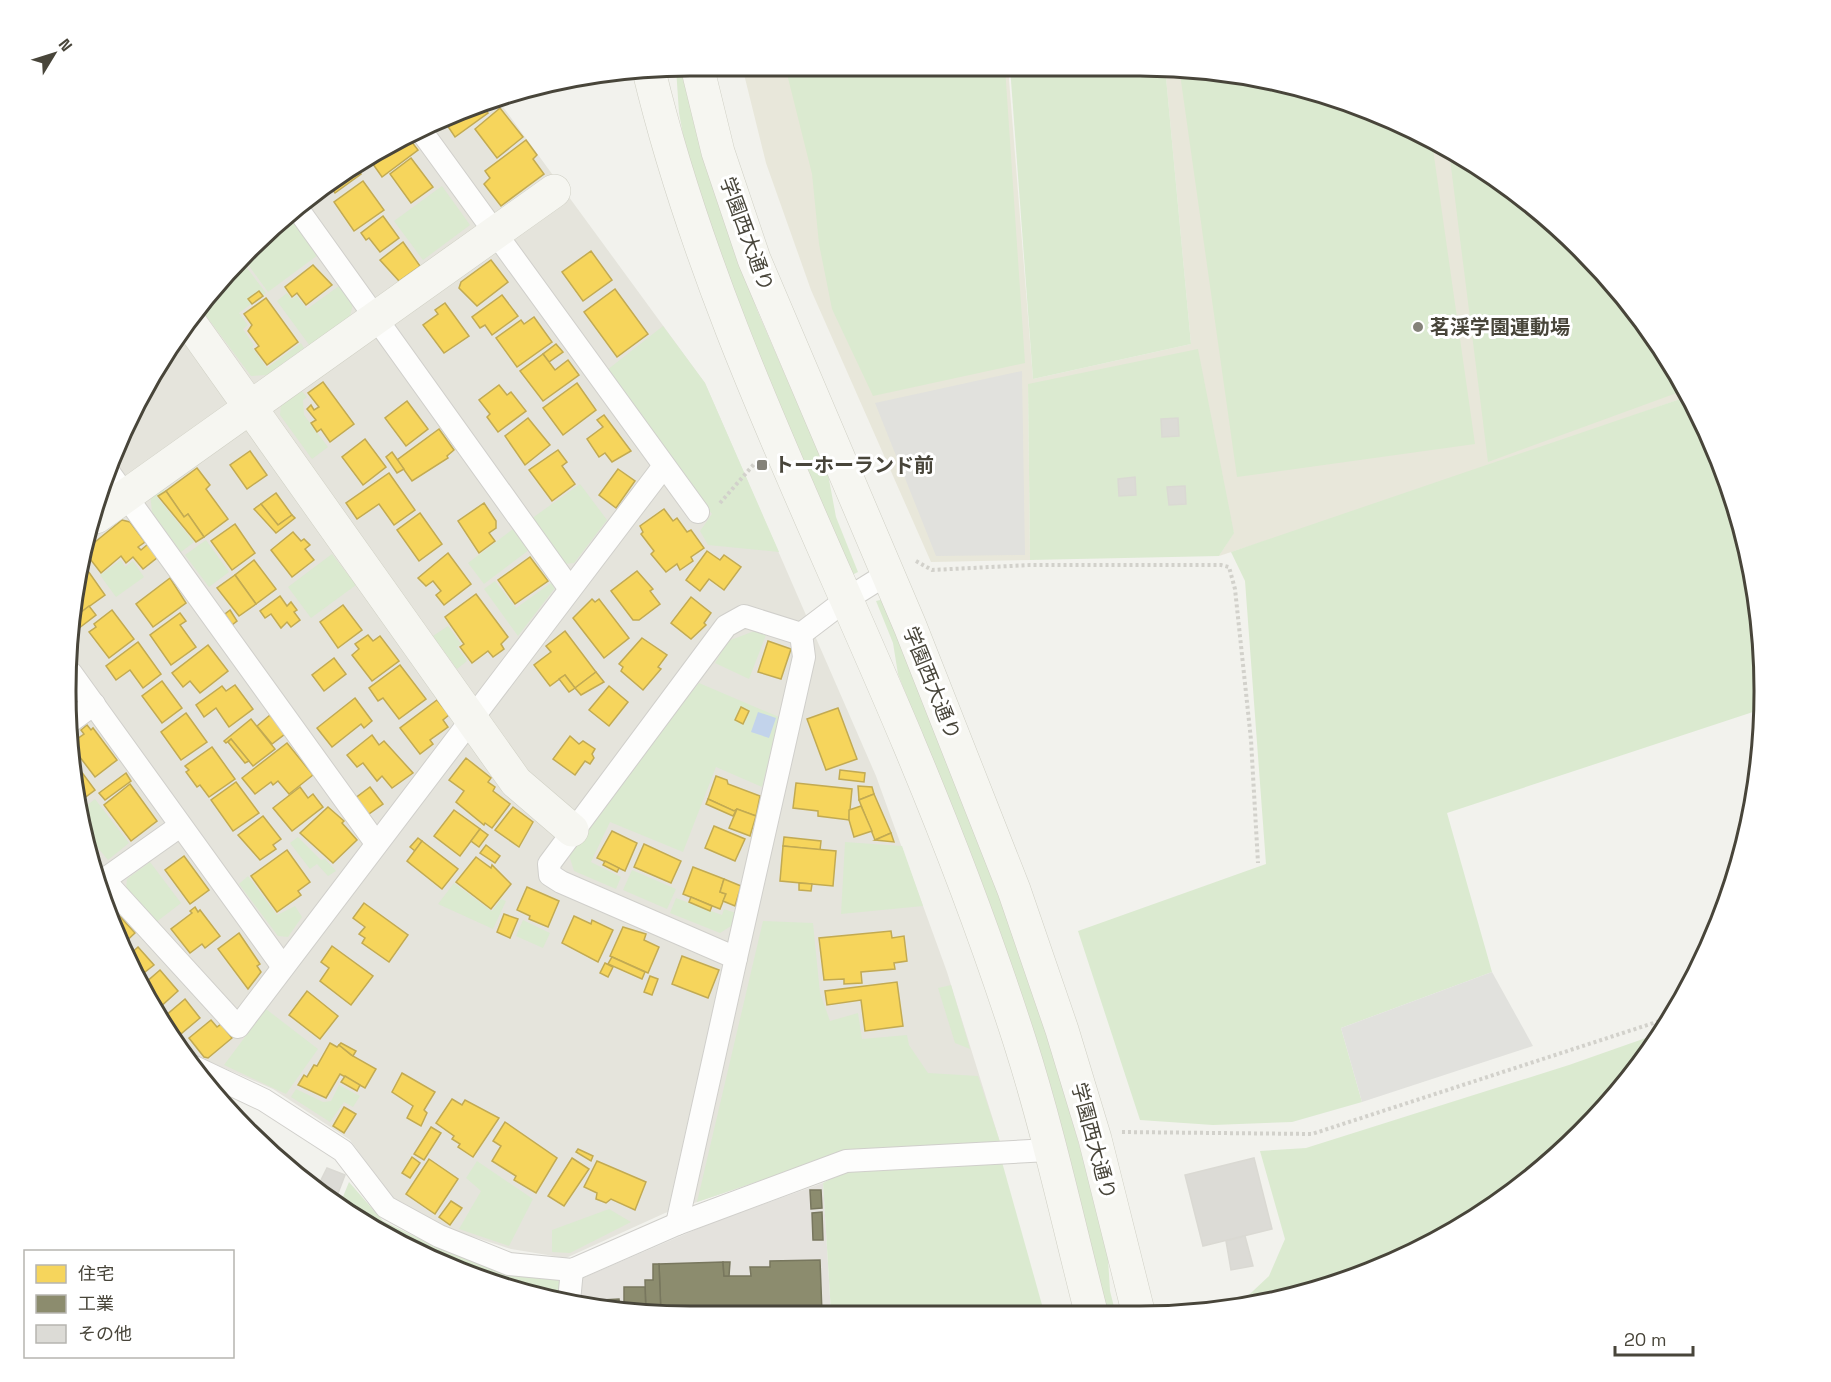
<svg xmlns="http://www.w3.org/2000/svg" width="1831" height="1382" font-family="'Space Grotesk','Noto Sans JP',sans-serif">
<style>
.residential{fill:#e5e4dc}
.industrial{fill:#e4e2dd}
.education{fill:#e8e7da}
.green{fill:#dbead0}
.parking{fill:#e1e1dd}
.water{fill:#c2d3eb}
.homes{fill:#f6d55c;stroke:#c2aa52;stroke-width:1.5}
.industry{fill:#8c8c6e;stroke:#78775e;stroke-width:1.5}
.building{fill:#dcdbd6;stroke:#dad9d3;stroke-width:1.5}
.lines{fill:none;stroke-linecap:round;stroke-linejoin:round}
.street-casing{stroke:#d0cfcb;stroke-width:24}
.secondary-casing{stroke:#d0d0c5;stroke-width:34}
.path{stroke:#d2d1cb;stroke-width:4;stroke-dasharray:3 3;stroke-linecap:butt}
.street{stroke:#fdfdfc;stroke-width:22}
.secondary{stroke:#f6f6f1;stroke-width:33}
.poi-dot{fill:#848279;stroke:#fff;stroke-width:2}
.labels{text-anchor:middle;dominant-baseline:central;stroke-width:6;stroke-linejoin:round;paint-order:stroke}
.street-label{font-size:20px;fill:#48453a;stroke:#fff}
.poi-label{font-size:20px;font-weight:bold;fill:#48453a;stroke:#fff;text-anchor:start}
.rim{fill:none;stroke:#48453a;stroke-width:3}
</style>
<rect width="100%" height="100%" fill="#f2f2ed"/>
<polygon class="residential" points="498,100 705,383 876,776 947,972 1000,1142 847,1151 665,1213 566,1258 511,1249 440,1226 393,1199 350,1140 273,1089 182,1050 113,930 87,852 67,732 78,569 131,414 221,279 310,195 378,150"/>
<polygon class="industrial" points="823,1183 831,1313 650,1315 577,1303 578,1280 711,1223"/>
<polygon class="education" points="742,66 1008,67 1033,379 1191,344 1165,67 1181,67 1301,87 1379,114 1487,171 1582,249 1636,311 1689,396 1416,492 1219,556 1234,532 1028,384 1030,560 931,562 811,290 766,163"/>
<g class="green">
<polygon points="785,66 1005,67 1025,363 873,396 832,309 819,244 812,174"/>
<polygon points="683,67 706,162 757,310 828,474 836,517 858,572 850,576 742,315 687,156 679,113 676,68"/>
<polygon points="1010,67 1165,67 1191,344 1033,379"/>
<polygon points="1179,67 1301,87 1379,114 1432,142 1475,444 1237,477"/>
<path d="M 1449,151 C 1514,186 1594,251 1637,312 C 1654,337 1669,364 1685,390 L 1488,462 Z"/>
<polygon points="442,186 470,225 423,260 394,221"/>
<polygon points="294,223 318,255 268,292 244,259"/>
<polygon points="241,260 266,293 239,313 248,325 243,329 254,345 252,347 267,368 301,343 304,348 267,375 251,376 201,309 221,279"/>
<polygon points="339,286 353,304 350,316 310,346 277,301 287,293 292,299 297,296 307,309"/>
<polygon points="663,326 705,383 779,552 708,545 700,531 712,514 607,370"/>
<polygon points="1198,349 1234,533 1219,556 1030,560 1028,384"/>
<polygon points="299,388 307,397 303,400 304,415 328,447 312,459 280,415 281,403"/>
<polygon points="1689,396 1701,415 1744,530 1764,650 1762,709 1447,813 1492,972 1341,1028 1362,1102 1292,1122 1213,1125 1140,1120 1078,931 1266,864 1245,581 1231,552"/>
<polygon points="580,484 607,520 574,563 565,564 531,519"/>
<polygon points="161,485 165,491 157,497 194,542 181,552 152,512 150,493"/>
<polygon points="513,529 529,550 484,584 468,563"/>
<polygon points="206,540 229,572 209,587 185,555"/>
<polygon points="332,554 356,585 311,618 288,587"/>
<polygon points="121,560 125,567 133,561 144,577 116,597 100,575"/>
<polygon points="495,581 516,608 551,583 555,588 518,636 484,589"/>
<polygon points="884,599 995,873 1047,1033 1107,1242 1110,1291 1115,1311 1105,1311 926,746 898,674 893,643 876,601"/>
<polygon points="448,626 461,644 457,647 467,661 457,669 433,636"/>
<polygon points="757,630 766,635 749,679 715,663 728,641"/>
<polygon points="699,683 779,717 762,787 716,767 683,852 610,822 591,862 621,877 616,889 574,871 569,855 650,743"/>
<polygon points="95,799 129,843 108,860 83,830 80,811"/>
<polygon points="298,837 321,860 325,859 336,871 328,876 317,864 310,869 290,843"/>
<polygon points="845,842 902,846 923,906 841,914"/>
<polygon points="150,862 181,903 155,923 126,889 127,879"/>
<polygon points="632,870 676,889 667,909 623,890"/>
<polygon points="248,876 277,915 295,906 302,917 288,937 278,936 239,884"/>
<polygon points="454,883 492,911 501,899 506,901 493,929 438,904"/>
<polygon points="676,898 722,915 724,909 736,913 731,926 720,933 670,913"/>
<polygon points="523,920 550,933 543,948 516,936"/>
<polygon points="763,921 813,923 820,993 830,1021 858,1013 862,1039 907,1035 909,1045 928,1073 978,1076 1000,1142 847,1151 697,1202"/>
<polygon points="951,985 970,1049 955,1043 938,988"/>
<polygon points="266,1009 318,1049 286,1094 224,1065"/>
<polygon points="1660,1033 1610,1103 1520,1187 1379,1269 1237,1306 1269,1276 1285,1239 1260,1151 1306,1148 1569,1065"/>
<polygon points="339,1085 360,1096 353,1107 344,1102 330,1122 291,1097 296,1089 323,1102 331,1101"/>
<polygon points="477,1161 533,1199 509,1246 459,1229 481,1191 466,1178"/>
<polygon points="1002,1162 1044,1312 831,1313 823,1183 849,1169"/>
<polygon points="349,1182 383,1221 447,1252 507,1274 560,1278 559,1300 529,1295 379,1232 340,1204"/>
<polygon points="609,1209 631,1222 570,1253 552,1252 552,1230"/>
</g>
<g class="parking">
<polygon points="1022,371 1025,555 936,556 875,403"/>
<polygon points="1492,972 1533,1046 1362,1102 1341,1028"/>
</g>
<polygon class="water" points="758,712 776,718 769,738 751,732"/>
<g class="homes">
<polygon points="483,106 488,113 455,137 445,122"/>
<polygon points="500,108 523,137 497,158 475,129"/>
<polygon points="408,137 418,150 382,177 368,157"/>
<polygon points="526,140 537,155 533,159 544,174 501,206 484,184 490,178 485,171"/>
<polygon points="411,158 433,187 411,203 390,174"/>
<polygon points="355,165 361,174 335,193 328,183"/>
<polygon points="363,181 384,210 354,231 334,202"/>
<polygon points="383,216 399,238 380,252 369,238 366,240 361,233"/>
<polygon points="273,230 277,235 246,256"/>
<polygon points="403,242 420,266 399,281 380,260"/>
<polygon points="591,251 612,280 583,301 562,272"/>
<polygon points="491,260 508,282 477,306 459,288 461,282"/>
<polygon points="313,265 332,285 306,305 297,293 292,297 285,287"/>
<polygon points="615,289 648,334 617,357 584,312"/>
<polygon points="259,291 263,296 252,304 248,299"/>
<polygon points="502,295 518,316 492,335 485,325 480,328 472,317"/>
<polygon points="266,298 298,342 267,365 255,349 259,346 248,331 252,325 244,314"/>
<polygon points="445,303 469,336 444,353 423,325 438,314 435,310"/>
<polygon points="534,317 552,342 517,367 496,338 521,320 524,324"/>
<polygon points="556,344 563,352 549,362 543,354"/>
<polygon points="543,354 555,370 568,360 579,375 543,401 520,371"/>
<polygon points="323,382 354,424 330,442 321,429 317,432 311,423 316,420 307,409 311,405 314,410 319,407 308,393"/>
<polygon points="577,383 596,410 563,435 543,408"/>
<polygon points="499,385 507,395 511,392 526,411 498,432 487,417 490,414 479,400"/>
<polygon points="407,401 428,429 406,446 385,418"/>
<polygon points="604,415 631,451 612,462 605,453 599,457 587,439 603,427 597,420"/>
<polygon points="528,418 550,445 525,465 505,436"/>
<polygon points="439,429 454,450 447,456 448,458 412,481 397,460"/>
<polygon points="365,439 386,467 363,485 342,457"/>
<polygon points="558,450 567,462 562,466 575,484 552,501 529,470"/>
<polygon points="250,451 267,475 247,489 230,465"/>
<polygon points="392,452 404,469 397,473 386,457"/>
<polygon points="197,468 210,485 206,489 228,519 204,537 188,514 184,517 166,491"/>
<polygon points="618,469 635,481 616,508 599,495"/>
<polygon points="389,473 415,510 394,525 379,504 357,519 346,503"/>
<polygon points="166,491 184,517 188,514 204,537 196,542 158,496"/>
<polygon points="276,493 292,515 278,525 261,504"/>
<polygon points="484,503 496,521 496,528 489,533 495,541 479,553 458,521"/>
<polygon points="261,504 278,525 292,515 295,518 276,533 254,509"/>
<polygon points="664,509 673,521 677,518 687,532 691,530 704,548 691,557 693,561 680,570 677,564 666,572 651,554 654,551 641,534 643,532 640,526"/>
<polygon points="420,513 442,544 419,561 397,530"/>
<polygon points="122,520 130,522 145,542 138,547 141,550 148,544 158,557 143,569 133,557 126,563 121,556 101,573 84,551"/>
<polygon points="235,524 255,553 232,570 211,541"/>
<polygon points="293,532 301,541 304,539 310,545 305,549 314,560 292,577 271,550"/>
<polygon points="707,551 720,560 724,555 741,567 724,590 709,579 700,591 686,580"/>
<polygon points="448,553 471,584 444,605 436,595 441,591 433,581 426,586 418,578"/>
<polygon points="530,557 548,581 515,604 498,580"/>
<polygon points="254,560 276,589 256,604 235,575"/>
<polygon points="81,561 105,595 80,613 75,612"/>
<polygon points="637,571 653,589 650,591 660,604 639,620 633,620 611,591"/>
<polygon points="235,575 256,604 239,616 217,588"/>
<polygon points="170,578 186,603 153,627 136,604"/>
<polygon points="476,594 508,637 501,644 504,649 493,657 488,651 472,663 460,647 464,644 445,617"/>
<polygon points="280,596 287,606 291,602 297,610 294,612 300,620 291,627 287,622 281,628 271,614 265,618 260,611"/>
<polygon points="691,597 711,613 704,623 706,625 691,639 671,623"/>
<polygon points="592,599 595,602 599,599 629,638 604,658 573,618"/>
<polygon points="343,605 362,630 338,648 320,622"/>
<polygon points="89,606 96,615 74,632 75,617"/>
<polygon points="112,610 134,639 109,658 89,632 96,627 94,624"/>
<polygon points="230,610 237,621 232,625 225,614"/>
<polygon points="180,613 186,621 180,625 196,647 171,665 150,635"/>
<polygon points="565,631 596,672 575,688 565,675 550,686 534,665 551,652 546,646"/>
<polygon points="368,635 373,641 380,636 399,661 372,681 352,655 359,649 355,644"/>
<polygon points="642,638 667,655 658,667 661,669 643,690 621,671 623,667 619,664"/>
<polygon points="768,641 791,649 781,679 758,672"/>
<polygon points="138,642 161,674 143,688 130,670 116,680 106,666"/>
<polygon points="208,645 228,671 200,693 190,681 183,687 172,673"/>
<polygon points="334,658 346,674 324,691 312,675"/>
<polygon points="400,665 426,699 399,719 383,698 378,701 369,688"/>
<polygon points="596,672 604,682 581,695 575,688"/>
<polygon points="565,675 575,688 569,692 559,679"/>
<polygon points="162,681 182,708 162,723 142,696"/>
<polygon points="235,685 253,709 229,727 216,708 204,717 196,705 222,686 226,691"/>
<polygon points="609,686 628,702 609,726 589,710"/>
<polygon points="355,698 372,721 364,728 361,724 332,747 317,728"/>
<polygon points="437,700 449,715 443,720 448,727 430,740 433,744 420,754 400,728"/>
<polygon points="741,707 749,711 743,724 735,720"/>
<polygon points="838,708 857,759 826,770 807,719"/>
<polygon points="186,713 207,742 181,760 161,732"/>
<polygon points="270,715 285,734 272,744 257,726"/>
<polygon points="251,719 275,749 253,766 231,739 226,743 224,741"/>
<polygon points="87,725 91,730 93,728 117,760 95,777 70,744 84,734 81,730"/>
<polygon points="372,735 379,745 384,741 413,773 392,788 382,776 377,781 363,763 357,767 347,755"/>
<polygon points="570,736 579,744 583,741 595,749 592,754 594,758 590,764 585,761 575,775 553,759"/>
<polygon points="231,739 249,761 245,763 228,742"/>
<polygon points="287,743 313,775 289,794 278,781 273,785 271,782 255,794 242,778"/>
<polygon points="212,747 235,779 209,797 200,785 197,787 186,772 189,770 185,766"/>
<polygon points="466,758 491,778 488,782 495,787 493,791 510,804 492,828 485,823 484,825 456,802 464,791 449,780"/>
<polygon points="72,759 95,790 79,802"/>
<polygon points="840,770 865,773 864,782 839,779"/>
<polygon points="126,773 131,781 105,800 99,793"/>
<polygon points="716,776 727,780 728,784 760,796 756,816 737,809 734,811 708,799"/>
<polygon points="236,782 259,813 233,831 211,800"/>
<polygon points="796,783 852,789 849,820 818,816 818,811 793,808"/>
<polygon points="130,784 157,821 131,841 104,805"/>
<polygon points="858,786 872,787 874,794 859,800"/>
<polygon points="300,787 308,798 313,794 323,807 292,831 273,808"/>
<polygon points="370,787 383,804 366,816 354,799"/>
<polygon points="874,794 891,833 875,840 859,800"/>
<polygon points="708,799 734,811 737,809 733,816 706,804"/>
<polygon points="861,806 872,831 854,837 849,820 849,810"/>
<polygon points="328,807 344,821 342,823 357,840 333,863 300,833"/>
<polygon points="513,807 533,822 519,847 495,830"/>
<polygon points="737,809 756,816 750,836 729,828"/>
<polygon points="454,810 480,829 460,856 434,836"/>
<polygon points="263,816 281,839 273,845 276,849 260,860 238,835"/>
<polygon points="714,826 745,839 735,861 705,848"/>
<polygon points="480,829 488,835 479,847 471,841"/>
<polygon points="612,831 637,843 625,871 597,858"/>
<polygon points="891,833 894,842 875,840"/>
<polygon points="784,837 821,841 820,850 783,846"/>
<polygon points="418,838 422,841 415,851 410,847"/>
<polygon points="422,841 458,869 442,889 407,861"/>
<polygon points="86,844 96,858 91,862 87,852"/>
<polygon points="644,844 681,861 671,883 634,867"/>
<polygon points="486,845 500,856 495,863 480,853"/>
<polygon points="783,846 836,851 833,886 780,881"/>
<polygon points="287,850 310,882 298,891 301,895 277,912 251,876"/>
<polygon points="184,856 209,890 190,904 165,870"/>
<polygon points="476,857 491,868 492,865 511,884 491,909 456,882"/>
<polygon points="605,861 619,868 617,872 603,865"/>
<polygon points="693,867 724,879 720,892 726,894 720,909 683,894"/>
<polygon points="724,879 741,886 735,906 723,901 726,894 720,892"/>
<polygon points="799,883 812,884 811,891 799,890"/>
<polygon points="527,887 559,901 548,927 529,919 530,916 517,910"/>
<polygon points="691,897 712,906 710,911 689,902"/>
<polygon points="106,901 135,933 122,945 113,930"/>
<polygon points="364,903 408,935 389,962 362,943 365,938 359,934 365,927 353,918"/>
<polygon points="195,907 198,912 200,910 220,936 205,948 202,944 190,953 171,929 192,913 190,911"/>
<polygon points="504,914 518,919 510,938 497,932"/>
<polygon points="574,916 591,924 592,920 613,930 598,962 562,943"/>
<polygon points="623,927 646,934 644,940 659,947 648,973 610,956"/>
<polygon points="891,931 892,938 904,936 907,961 894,963 895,969 861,972 862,983 844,984 844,979 824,980 819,938"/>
<polygon points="239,933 260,964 257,966 261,972 248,989 218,949"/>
<polygon points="332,946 373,976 351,1005 320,981 329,968 321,962"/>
<polygon points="138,947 154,965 140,976 128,956"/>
<polygon points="682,956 719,970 708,998 672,984"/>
<polygon points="612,957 645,972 642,979 608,964"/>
<polygon points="605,963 613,967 608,977 600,973"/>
<polygon points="160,970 178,991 159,1008 144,984"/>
<polygon points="650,976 658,979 652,995 644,992"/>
<polygon points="897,982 903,1026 865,1031 861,1000 827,1005 825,991"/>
<polygon points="307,991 338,1016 320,1039 289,1015"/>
<polygon points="185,999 200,1018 176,1038 164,1017"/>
<polygon points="211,1020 217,1027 221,1024 232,1038 208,1058 204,1057 189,1038"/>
<polygon points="330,1043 337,1047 339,1045 351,1055 376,1069 365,1088 340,1074 326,1098 298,1085 304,1075 307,1077 314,1065 317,1066"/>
<polygon points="341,1043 356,1051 353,1056 339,1045"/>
<polygon points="402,1073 435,1092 424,1110 427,1113 421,1126 407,1118 413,1106 392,1092"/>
<polygon points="345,1076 360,1085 357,1091 341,1082"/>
<polygon points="452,1099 462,1105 465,1100 499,1118 473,1157 458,1147 460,1144 452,1139 454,1136 436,1123"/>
<polygon points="344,1107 356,1114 344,1133 333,1126"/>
<polygon points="505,1122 557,1158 536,1193 514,1180 516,1176 492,1161 501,1146 493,1141"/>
<polygon points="431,1127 441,1133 424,1160 414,1154"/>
<polygon points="578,1149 593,1156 591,1161 576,1152"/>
<polygon points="412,1157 420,1163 410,1178 402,1173"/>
<polygon points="572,1158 589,1169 564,1206 548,1196"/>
<polygon points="429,1159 458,1179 435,1214 406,1194"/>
<polygon points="597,1161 646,1182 635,1210 611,1199 606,1203 596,1199 597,1193 584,1187"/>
<polygon points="451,1201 462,1208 450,1225 439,1217"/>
</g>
<g class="industry">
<polygon points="810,1190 821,1190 822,1208 811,1209"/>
<polygon points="822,1212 823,1240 813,1240 812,1213"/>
<polygon points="820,1260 822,1313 661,1315 659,1264 723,1262 724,1276 751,1276 750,1267 770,1267 770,1261"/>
<polygon points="723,1262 730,1262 729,1276 724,1276"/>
<polygon points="653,1264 659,1264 661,1315 646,1314 645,1280 653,1280"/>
<polygon points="624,1287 645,1287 646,1314 624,1310"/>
<polygon points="619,1299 620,1310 584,1304 584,1301"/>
</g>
<g class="building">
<polygon points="1178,418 1179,436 1162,437 1161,419"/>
<polygon points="1135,477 1136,495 1119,496 1118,479"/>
<polygon points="1185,486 1186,504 1169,505 1167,487"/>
<polygon points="260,1140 287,1157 283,1164 279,1161"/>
<polygon points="1254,1158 1272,1229 1203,1246 1185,1175"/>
<polygon points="327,1168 345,1175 335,1201 317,1188"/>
<polygon points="1245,1236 1253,1266 1231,1270 1226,1241"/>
</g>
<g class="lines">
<defs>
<g id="street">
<polyline points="422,132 698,512"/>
<polyline points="297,208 570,589"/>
<polyline points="110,474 376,843"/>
<polygon points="744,616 801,634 804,657 736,958 561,882 550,875 549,864 726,626"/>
<polyline points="801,634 847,599 887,574"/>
<polyline points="71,673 283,967"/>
<polyline points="68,723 94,704"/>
<polyline points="104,880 238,1027 664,466"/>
<polyline points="98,884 180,826"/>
<polyline points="192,1066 264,1100 343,1151 386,1207 439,1236 509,1264 572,1270 677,1224 846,1161 1049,1150"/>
<polyline points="677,1224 736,958"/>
<polyline points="569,1301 572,1270"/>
</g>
<g id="secondary">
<polyline points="697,66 718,152 754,259 910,626 1014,890 1062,1030 1095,1139 1138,1311"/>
<path d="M 649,71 C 705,305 817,524 909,744 C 950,842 988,942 1020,1042 C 1048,1130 1068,1222 1091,1312"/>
<polyline points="191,324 516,782 572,830"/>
<polyline points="96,517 554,191"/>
</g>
</defs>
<use href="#street" class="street-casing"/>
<use href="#secondary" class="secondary-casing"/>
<g class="path">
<polyline points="720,503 755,463"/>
<polyline points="916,561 932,570 1030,565 1221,565 1229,567 1235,589 1251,740 1258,863"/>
<polyline points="1122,1132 1312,1134 1672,1017"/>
</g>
<use href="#street" class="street"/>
<use href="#secondary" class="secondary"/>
</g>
<g class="poi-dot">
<circle cx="1418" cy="327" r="6"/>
<rect x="756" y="459" width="12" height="12" rx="3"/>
</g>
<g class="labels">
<g class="street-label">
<text transform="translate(747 234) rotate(70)">学園西大通り</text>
<text transform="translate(932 683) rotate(68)">学園西大通り</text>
<text transform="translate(1094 1141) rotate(75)">学園西大通り</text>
</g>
<g class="poi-label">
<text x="1430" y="327">茗渓学園運動場</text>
<text x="774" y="465">トーホーランド前</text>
</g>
</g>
<path d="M0 0H1831V1382H0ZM690 76H1140A614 614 0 0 1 1754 690V692A614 614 0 0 1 1140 1306H690A614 614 0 0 1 76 692V690A614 614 0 0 1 690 76Z" fill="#fff" fill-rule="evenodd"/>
<path class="rim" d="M690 76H1140A614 614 0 0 1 1754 690V692A614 614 0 0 1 1140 1306H690A614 614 0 0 1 76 692V690A614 614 0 0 1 690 76Z"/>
<rect x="24" y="1250" width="210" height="108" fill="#ffffff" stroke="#b6b5b0" stroke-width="1.5"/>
<rect x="36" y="1265" width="30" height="18" fill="#f6d55c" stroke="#b6b5b0" stroke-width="1.5"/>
<text x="78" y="1280" font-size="18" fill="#48453a">住宅</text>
<rect x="36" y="1295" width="30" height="18" fill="#8c8c6e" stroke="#b6b5b0" stroke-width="1.5"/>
<text x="78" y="1310" font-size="18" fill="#48453a">工業</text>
<rect x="36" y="1325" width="30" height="18" fill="#dcdbd6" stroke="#b6b5b0" stroke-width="1.5"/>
<text x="78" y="1340" font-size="18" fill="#48453a">その他</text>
<g transform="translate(54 54) rotate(52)" stroke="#ffffff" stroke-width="4.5" paint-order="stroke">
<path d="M0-4.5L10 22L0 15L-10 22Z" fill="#48453a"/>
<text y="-9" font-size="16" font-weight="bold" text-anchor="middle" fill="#48453a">N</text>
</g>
<path d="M1615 1346v9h78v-9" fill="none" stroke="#48453a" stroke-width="3"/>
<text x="1624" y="1346" font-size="18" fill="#48453a" stroke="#ffffff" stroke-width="4.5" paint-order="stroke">20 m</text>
</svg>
